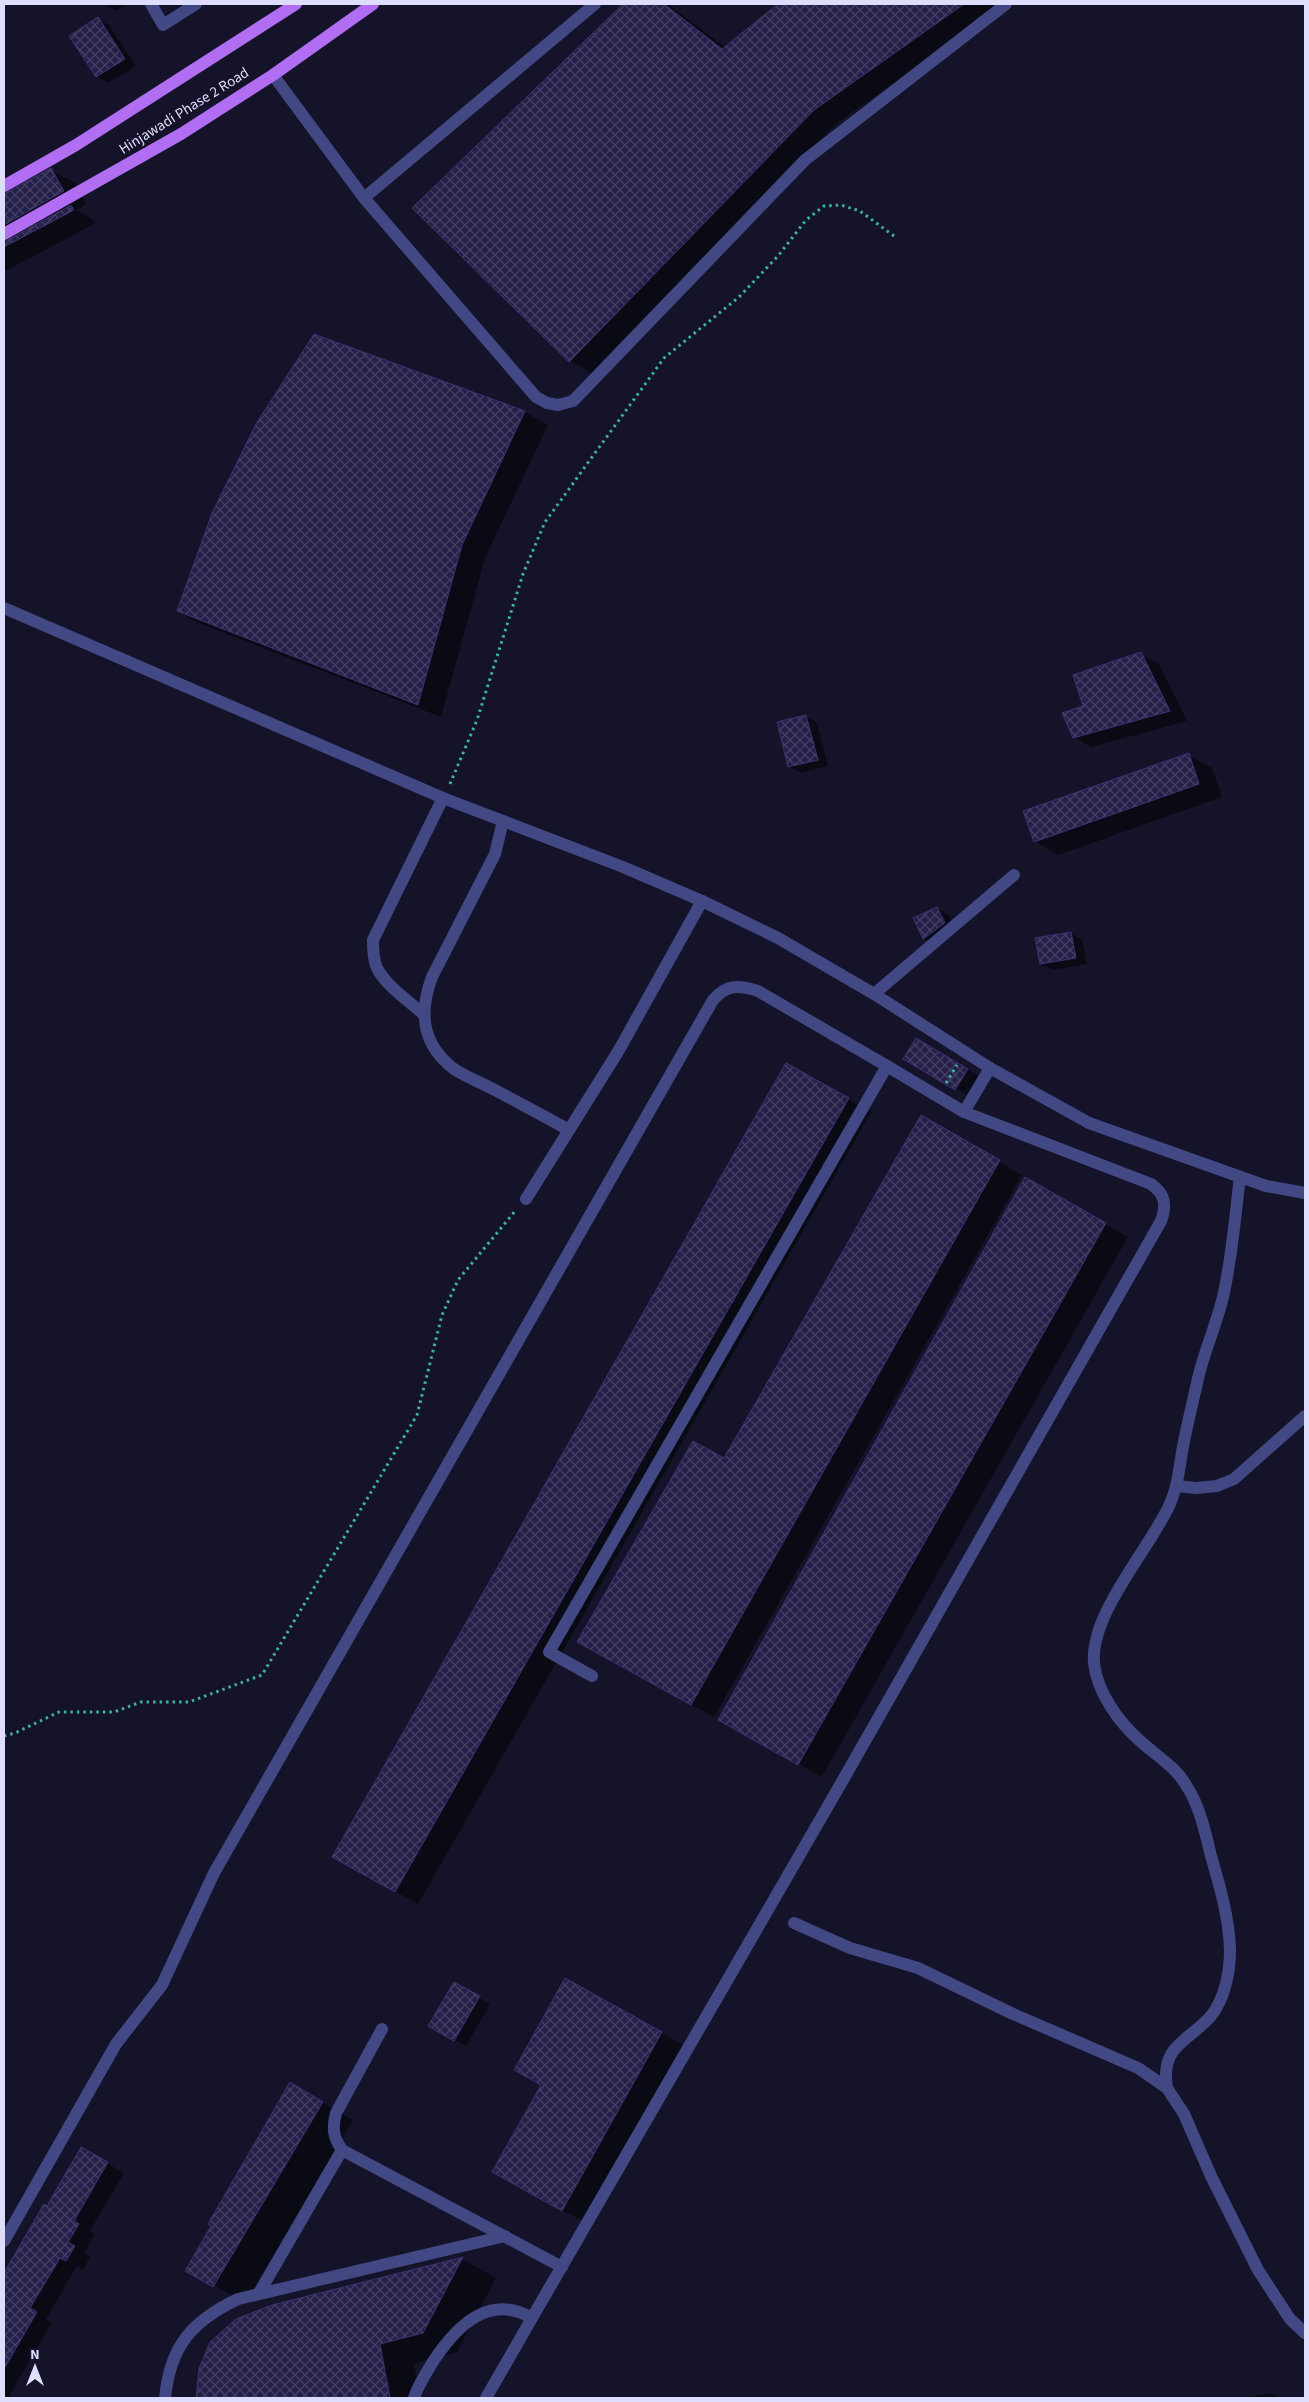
<svg xmlns="http://www.w3.org/2000/svg" width="1309" height="2402" font-family="'Source Sans 3',sans-serif">
<style>
.shadow{fill:#0007}
.building{fill:url(#building-cross-hatch);stroke:#393473}
.lines{fill:none;stroke-linecap:round;stroke-linejoin:round}
.path{stroke:#3bb39d;stroke-width:3;stroke-dasharray:2.5 4;stroke-linecap:butt}
.minor{stroke:#424884;stroke-width:12}
.major{stroke:#b16ef3;stroke-width:12}
.labels{text-anchor:middle;dominant-baseline:central;stroke-width:5;stroke-linejoin:round;paint-order:stroke}
.street-label{font-size:15px;fill:#dedefc;stroke:#141329}
</style>
<defs>
<pattern id="building-cross-hatch" width="8" height="8" patternUnits="userSpaceOnUse" patternTransform="scale(1.25)"><rect width="8" height="8" fill="#242049"/><path d="M0 0l8 8M0 8l8-8" fill="none" stroke="#434064"/></pattern>
</defs>
<rect width="100%" height="100%" fill="#141329"/>
<g class="shadow">
<polygon points="104,4 126,4 116,11"/>
<polygon points="625,4 668,4 726,48 781,4 1004,5 837,123 593,374 570,361 414,208"/>
<polygon points="98,19 109,25 136,66 108,83 97,77 71,36"/>
<polygon points="51,170 75,183 86,204 77,210 94,220 96,223 4,272 4,195"/>
<polygon points="314,336 525,412 548,425 485,558 441,717 201,624 178,611"/>
<polygon points="1141,654 1159,664 1187,721 1091,747 1074,737 1085,707"/>
<polygon points="806,716 817,723 828,766 801,773 789,767"/>
<polygon points="1188,755 1212,768 1222,797 1058,855 1035,841"/>
<polygon points="937,908 949,915 956,930 936,944 924,938"/>
<polygon points="1071,933 1082,940 1087,964 1053,970 1041,964"/>
<polygon points="917,1039 979,1076 967,1095 905,1058"/>
<polygon points="786,1064 871,1112 418,1904 357,1870"/>
<polygon points="922,1117 1022,1175 714,1717 602,1654 725,1460"/>
<polygon points="1025,1179 1128,1237 822,1777 720,1719"/>
<polygon points="566,1980 685,2046 586,2223 516,2185"/>
<polygon points="454,1983 490,2004 466,2046 430,2026"/>
<polygon points="290,2084 353,2120 245,2303 187,2270"/>
<polygon points="82,2149 124,2173 90,2231 95,2234 84,2253 90,2257 83,2270 77,2266 46,2319 52,2322 8,2398 4,2396 4,2276 45,2206 48,2207"/>
<polygon points="462,2259 496,2278 457,2352 414,2364 420,2398 197,2398 200,2369 273,2307"/>
<polygon points="1271,2393 1281,2398 1244,2398"/>
</g>
<g class="building">
<polygon points="623,4 664,4 722,49 778,4 964,4 814,110 569,362 412,208"/>
<polygon points="98,17 125,59 96,77 69,36"/>
<polygon points="51,168 64,191 4,225 4,194"/>
<polygon points="71,205 74,210 4,247 4,242"/>
<polygon points="314,334 525,411 462,545 418,705 177,611 212,513 256,424"/>
<polygon points="1141,652 1170,711 1073,738 1062,713 1083,706 1073,675"/>
<polygon points="806,715 818,760 788,767 777,722"/>
<polygon points="1189,753 1199,784 1034,842 1023,811"/>
<polygon points="937,907 945,923 923,939 913,918"/>
<polygon points="1071,932 1076,958 1040,964 1035,938"/>
<polygon points="916,1038 968,1069 955,1090 903,1059"/>
<polygon points="786,1063 849,1098 395,1892 332,1857"/>
<polygon points="921,1115 1000,1160 691,1705 577,1642 693,1441 724,1458"/>
<polygon points="1025,1177 1106,1223 798,1765 718,1720"/>
<polygon points="565,1978 662,2032 562,2211 492,2172 541,2085 514,2070"/>
<polygon points="454,1982 480,1996 454,2041 428,2026"/>
<polygon points="290,2082 323,2102 213,2287 185,2271 211,2226 208,2224"/>
<polygon points="81,2147 108,2162 74,2221 79,2224 68,2242 75,2246 66,2261 60,2258 30,2308 37,2312 4,2369 4,2273 44,2204 47,2206"/>
<polygon points="463,2257 423,2333 380,2344 390,2398 196,2398 199,2369 210,2342 236,2319 272,2305"/>
</g>
<g class="lines">
<g class="path">
<polyline points="450,784 477,720 523,574 545,522 664,358 739,297 778,256 806,220 824,206 841,205 860,211 894,236"/>
<polyline points="946,1083 957,1065"/>
<polyline points="4,1736 15,1733 59,1712 114,1712 141,1702 189,1702 262,1675 417,1415 442,1315 458,1280 516,1210"/>
</g>
<g class="minor">
<polyline points="151,4 163,25 196,4"/>
<polyline points="273,75 364,198 536,397 547,403 558,405 573,401 805,160 1006,4"/>
<polyline points="364,198 595,4"/>
<polyline points="4,608 443,798 623,867 702,901 778,938 874,994 990,1068 1089,1123 1266,1186 1305,1193"/>
<path d="M 503,821 L 495,854 L 432,977 C 419,1012 421,1044 454,1069 C 466,1077 482,1083 495,1090 C 519,1103 544,1116 569,1130"/>
<polyline points="874,994 1014,875"/>
<path d="M 423,1014 C 409,1001 386,986 377,968 C 373,960 373,949 373,940 L 443,798"/>
<polyline points="526,1199 619,1050 702,901"/>
<polyline points="1176,1486 1196,1488 1217,1486 1234,1479 1305,1416"/>
<polyline points="592,1676 549,1652 887,1066 964,1112 990,1068"/>
<polyline points="794,1923 850,1948 918,1968 1011,2013 1138,2068 1167,2088 1184,2114 1211,2176 1258,2270 1290,2319 1305,2333"/>
<path d="M 382,2029 L 336,2113 C 332,2128 333,2137 342,2150 L 562,2267"/>
<path d="M 1167,2088 C 1160,2045 1188,2042 1211,2016 C 1225,1998 1230,1972 1230,1950 C 1229,1917 1220,1887 1211,1856 C 1205,1832 1200,1806 1186,1785 C 1175,1766 1155,1755 1139,1740 C 1118,1721 1097,1692 1094,1663 C 1090,1614 1148,1551 1169,1506 C 1177,1489 1179,1471 1182,1452 C 1186,1429 1192,1406 1197,1383 C 1203,1354 1216,1326 1223,1297 C 1232,1258 1235,1217 1240,1177"/>
<path d="M 4,2241 L 116,2044 L 162,1985 L 214,1873 L 713,1000 C 727,984 739,985 758,991 L 887,1066"/>
<polyline points="259,2293 342,2150"/>
<path d="M 165,2398 C 170,2346 192,2321 238,2299 L 505,2236"/>
<path d="M 414,2398 C 418,2385 427,2372 434,2360 C 457,2326 489,2293 532,2318 L 843,1780 L 1161,1221 C 1167,1204 1165,1194 1151,1184 L 964,1112"/>
<polyline points="486,2398 532,2318"/>
</g>
<g class="major">
<polyline points="4,186 76,145 296,4"/>
<polyline points="4,234 181,134 273,75 373,4"/>
</g>
</g>
<g class="labels">
<g class="street-label">
<text transform="translate(184 111) rotate(-32)">Hinjawadi Phase 2 Road</text>
</g>
</g>
<rect width="1309" height="2402" fill="none" stroke="#dedefc" stroke-width="10"/>
<g transform="translate(35 2367)" stroke="#141329" stroke-width="4" paint-order="stroke">
<path d="M0-4L9 19L0 12L-9 19Z" fill="#dedefc"/>
<text y="-8" font-size="14" font-weight="bold" text-anchor="middle" fill="#dedefc">N</text>
</g>
</svg>
